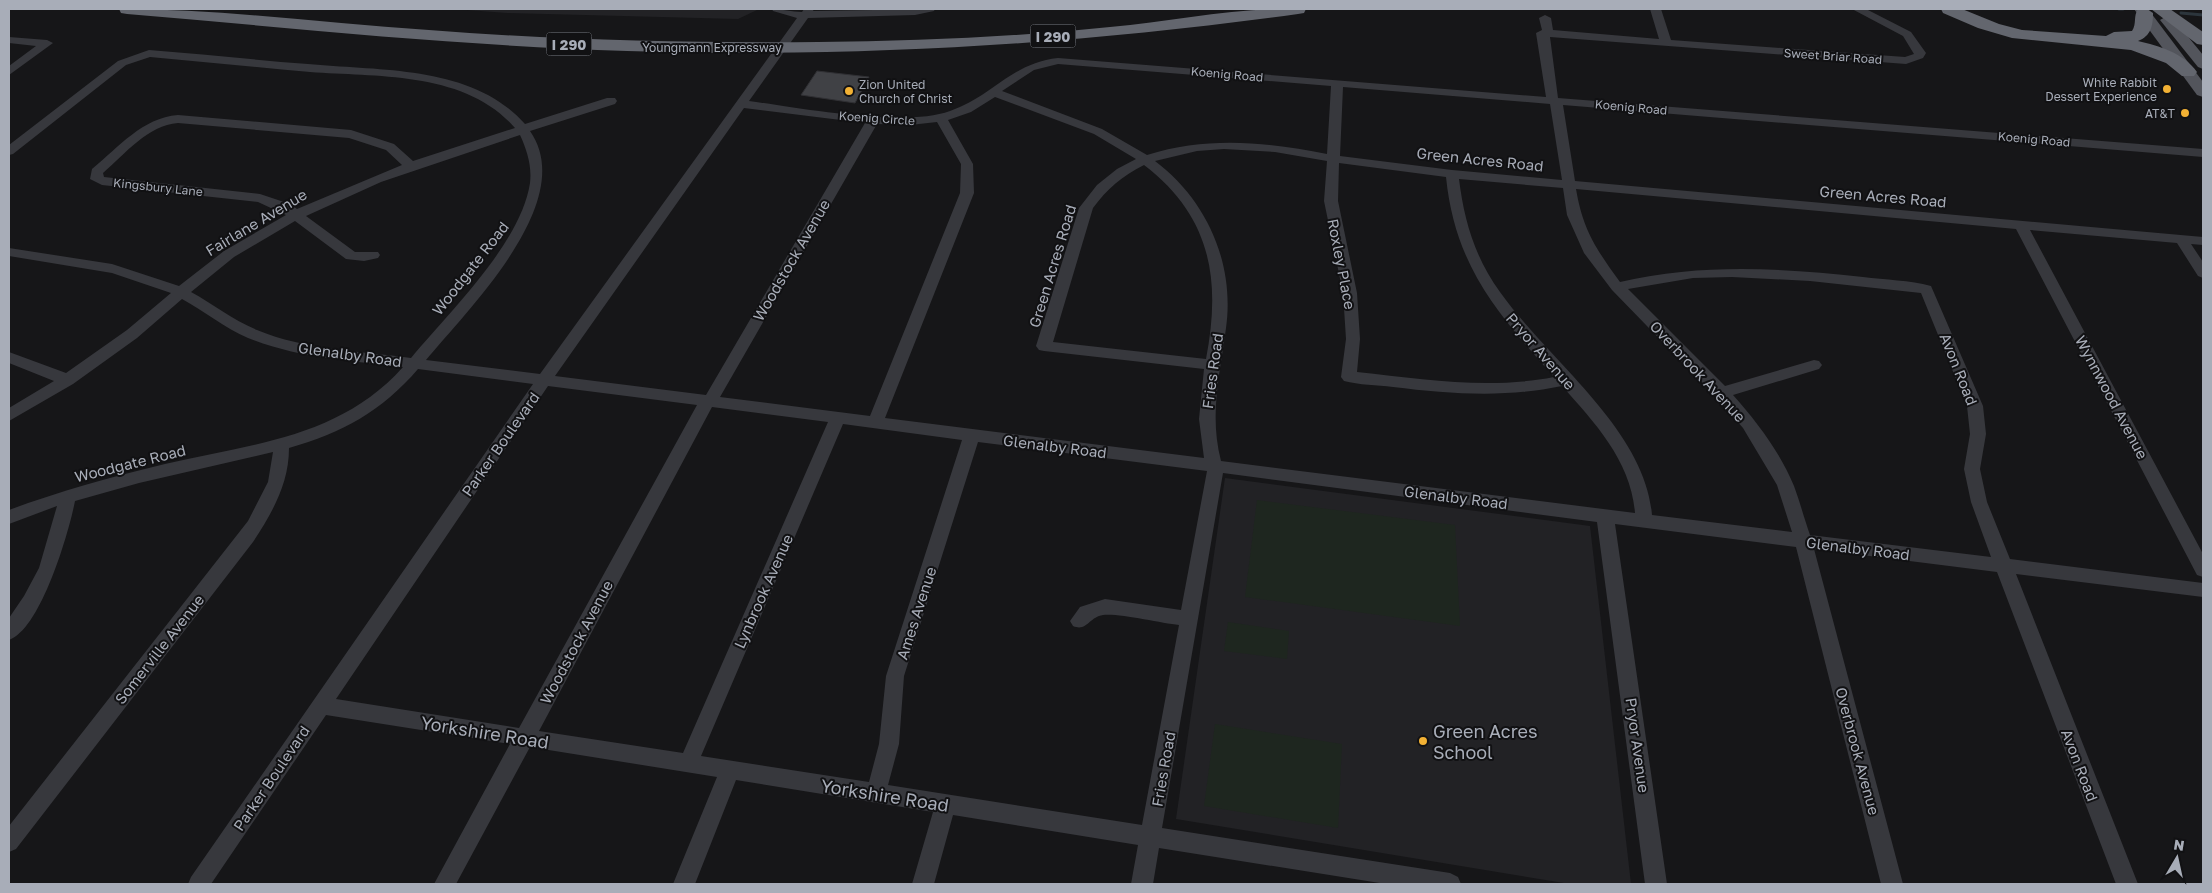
<svg xmlns="http://www.w3.org/2000/svg" width="2212" height="893" font-family="'Golos Text',sans-serif">
<style>
.built{fill:#222225}
.green{fill:#1e261f}
.lines{fill:none;stroke-linecap:round;stroke-linejoin:round}
.stream{stroke:#2c353c;stroke-width:3}
.building{fill:#404145;stroke:#303034}
.minor{fill:#37383d;fill-rule:evenodd}
.major{fill:#53555c;fill-rule:evenodd}
.highway{fill:#63666e;fill-rule:evenodd}
.poi-dot{fill:#f2b134;stroke:#111113;stroke-width:2}
.labels{text-anchor:middle;dominant-baseline:central;stroke-width:4;stroke-linejoin:round;paint-order:stroke}
.far-street-label{font-size:12px;fill:#a8adb8;stroke:#111113}
.far-poi-label{font-size:12px;fill:#a8adb8;stroke:#111113;text-anchor:end}
.shield{fill:#111113;stroke:#7b7e86;stroke-width:1}
.shield-label{font-size:14px;font-weight:bold;fill:#a8adb8}
.street-label{font-size:15px;fill:#a8adb8;stroke:#111113}
.near-poi-label{font-size:18px;fill:#a8adb8;stroke:#111113;text-anchor:start}
.near-street-label{font-size:18px;fill:#a8adb8;stroke:#111113}
</style>
<rect width="100%" height="100%" fill="#161618"/>
<g class="built">
<polygon points="454,9 627,10 757,10 738,19 507,13"/>
<polygon points="1225,478 1590,526 1631,884 1570,884 1176,819"/>
</g>
<g class="green">
<polygon points="1257,500 1455,525 1460,626 1245,597"/>
<polygon points="1228,622 1289,631 1287,659 1224,651"/>
<polygon points="1215,724 1342,744 1338,828 1204,806"/>
</g>
<g class="lines">
<g class="stream">
<polyline points="2119,9 2123,9"/>
<polyline points="2181,13 2203,15"/>
</g>
</g>
<polygon class="building" points="817,71 869,77 855,103 801,95"/>
<g class="lines">
<g class="minor">
<path d="M 772,9 C 782,9 792,12 802,12 L 804,9 L 814,9 L 813,11 L 935,9 L 934,11 L 915,15 L 808,18 L 749,101 C 801,108 903,128 950,111 C 992,97 1011,63 1058,58 L 1546,97 L 1536,33 L 1542,30 L 1539,18 L 1545,15 L 1551,18 L 1553,30 L 1659,39 L 1650,9 L 1661,9 L 1671,40 L 1905,57 L 1914,54 L 1903,36 L 1852,9 L 1866,9 L 1911,32 L 1926,53 L 1923,58 L 1906,64 L 1550,37 L 1558,98 L 2203,149 L 2203,157 L 1563,105 L 1575,181 L 2203,237 L 2203,245 L 2191,244 L 2203,262 L 2203,278 L 2198,276 L 2177,243 L 2030,230 L 2203,554 L 2203,577 L 2197,575 L 2016,229 L 1576,189 C 1583,230 1596,249 1620,282 C 1702,263 1781,268 1863,277 C 1885,280 1910,280 1931,286 L 1983,406 L 1986,434 L 1980,469 L 1987,502 L 2010,559 L 2203,583 L 2203,597 L 2016,574 L 2138,884 L 2116,884 L 1997,572 L 1814,549 L 1903,884 L 1881,884 L 1796,547 L 1615,524 L 1667,884 L 1645,884 L 1597,522 L 1223,473 L 1162,828 L 1450,873 L 1458,877 L 1461,884 L 1386,884 L 1159,848 L 1153,884 L 1131,884 L 1138,845 L 953,815 L 934,884 L 912,884 L 933,812 L 736,780 L 695,884 L 673,884 L 717,777 L 530,747 L 456,884 L 434,884 L 510,744 L 326,715 L 211,884 L 188,884 L 191,877 L 533,384 L 418,369 C 382,411 342,433 289,448 C 289,484 272,513 253,542 L 16,849 L 9,852 L 9,826 L 248,521 L 268,482 L 273,452 L 139,483 L 75,501 C 69,532 41,629 9,640 L 9,618 L 24,596 L 39,568 L 57,506 L 9,524 L 9,510 C 60,491 111,477 165,464 C 251,444 340,438 403,367 C 351,361 297,358 248,338 C 225,328 204,311 182,299 L 137,338 L 73,384 L 9,421 L 9,408 L 54,381 L 9,363 L 9,352 L 66,373 L 127,330 L 171,293 L 112,273 L 9,256 L 9,248 L 112,264 L 179,286 L 224,251 L 286,215 L 258,202 L 102,185 L 90,179 L 92,169 C 119,147 142,118 178,115 L 351,130 L 394,144 L 413,161 L 515,128 C 466,71 377,77 310,72 C 257,67 203,62 150,57 L 126,65 L 13,154 L 9,155 L 9,145 L 118,61 L 149,50 C 202,54 255,60 308,64 C 380,71 473,65 525,124 L 607,98 L 615,98 L 617,101 L 615,104 L 530,131 C 579,201 468,309 426,360 L 540,374 L 797,18 L 773,11 ZM 1058,64 L 1331,86 L 1327,154 C 1266,142 1208,136 1147,155 L 1102,129 L 1002,91 L 1034,70 ZM 1343,87 L 1550,104 L 1562,180 L 1452,170 L 1340,156 ZM 995,97 L 1094,134 L 1136,159 L 1117,169 L 1097,185 L 1079,208 L 1036,346 L 1039,350 L 1044,351 L 1204,369 L 1199,419 L 1204,458 L 885,418 L 974,193 L 973,164 L 948,120 L 971,112 ZM 744,108 L 865,123 L 706,395 L 555,376 ZM 937,122 L 961,164 L 960,193 L 870,416 L 720,397 L 877,124 L 910,125 ZM 178,123 L 349,138 L 386,150 L 402,165 L 297,209 L 290,204 L 260,194 L 104,177 L 103,173 C 125,154 148,125 178,123 ZM 520,135 C 527,150 532,166 530,183 C 521,243 450,311 411,358 C 360,351 305,350 257,330 C 233,320 213,304 191,292 L 234,257 L 295,221 L 346,259 L 364,261 L 378,258 L 380,255 L 378,252 L 355,252 L 306,216 L 381,182 ZM 1224,149 L 1275,152 L 1327,161 L 1324,201 L 1343,293 L 1346,339 L 1341,377 L 1344,381 C 1359,385 1377,385 1393,387 C 1451,394 1505,398 1562,386 C 1595,423 1631,461 1635,513 L 1221,461 C 1209,415 1220,374 1226,328 C 1235,264 1207,200 1155,161 L 1197,151 ZM 1339,163 L 1446,177 C 1455,266 1497,313 1554,377 C 1488,390 1423,379 1357,372 L 1360,339 L 1357,293 L 1338,201 ZM 1144,165 C 1212,217 1221,281 1206,359 L 1053,342 L 1093,208 C 1107,189 1122,176 1144,165 ZM 1459,179 L 1563,188 L 1567,215 L 1584,253 L 1612,290 L 1716,397 L 1743,428 L 1777,485 L 1792,532 L 1652,515 C 1645,429 1548,360 1500,292 C 1475,258 1464,220 1459,179 ZM 1732,277 L 1810,281 L 1921,293 L 1967,406 L 1970,434 L 1964,469 L 1971,502 L 1991,557 L 1810,535 C 1804,518 1800,502 1794,486 C 1780,452 1757,422 1733,395 L 1819,369 L 1822,365 L 1819,361 L 1814,360 L 1725,386 L 1628,289 L 1693,278 ZM 548,386 L 697,405 L 519,728 L 336,699 ZM 712,407 L 828,422 L 683,753 L 539,731 ZM 843,424 L 962,440 L 886,676 L 879,744 L 869,782 L 701,756 ZM 978,442 L 1207,471 L 1181,610 L 1105,599 L 1080,607 L 1070,621 L 1073,626 C 1087,632 1089,617 1103,615 C 1118,613 1161,623 1179,625 L 1142,825 L 888,785 L 899,744 L 904,676 Z"/>
<polygon points="9,37 47,40 53,43 9,75 9,66 36,46 9,43"/>
</g>
<g class="major">
<polygon points="2134,9 2148,9 2203,82 2203,97 2197,95"/>
<polygon points="2167,16 2172,17 2203,55 2203,69 2198,67 2160,20"/>
</g>
<g class="highway">
<path d="M 119,9 C 222,9 325,23 429,30 C 558,40 688,43 818,42 C 915,41 1013,37 1110,27 C 1175,21 1242,6 1306,9 L 1304,13 L 1298,14 C 1075,45 852,58 627,51 C 460,46 294,28 127,14 L 121,13 Z"/>
<path d="M 1941,9 L 1962,9 L 1999,24 L 2022,30 L 2106,36 L 2114,32 L 2132,31 C 2137,24 2133,16 2138,9 L 2147,9 L 2153,13 C 2153,26 2151,36 2138,41 C 2159,46 2184,53 2197,72 L 2194,76 L 2182,76 L 2166,63 L 2131,50 L 2012,38 L 1978,28 L 1943,13 Z"/>
<polygon points="2151,9 2170,9 2203,32 2203,45 2197,44"/>
</g>
</g>
<g class="poi-dot">
<circle cx="2167" cy="89" r="5"/>
<circle cx="849" cy="91" r="5"/>
<circle cx="2185" cy="113" r="5"/>
<circle cx="1423" cy="741" r="5"/>
</g>
<g class="labels">
<g class="far-street-label">
<text x="712" y="47">Youngmann Expressway</text>
<text transform="translate(1833 56) rotate(4)">Sweet Briar Road</text>
<text transform="translate(1227 74) rotate(5)">Koenig Road</text>
<text transform="translate(1631 107) rotate(5)">Koenig Road</text>
<text transform="translate(877 118) rotate(4)">Koenig Circle</text>
<text transform="translate(2034 139) rotate(5)">Koenig Road</text>
<text transform="translate(158 187) rotate(6)">Kingsbury Lane</text>
</g>
<g class="far-poi-label">
<text x="2157" y="82">White Rabbit<tspan x="2157" dy="14">Dessert Experience</tspan></text>
<text x="859" y="84" text-anchor="start">Zion United<tspan x="859" dy="14">Church of Christ</tspan></text>
<text x="2175" y="113">AT&amp;T</text>
</g>
<g class="shield">
<rect x="1030.5" y="24.5" width="45" height="23" rx="4"/>
<rect x="546.5" y="32.5" width="45" height="23" rx="4"/>
</g>
<g class="shield-label">
<text x="1053" y="36">I 290</text>
<text x="569" y="44">I 290</text>
</g>
<g class="street-label">
<text transform="translate(1480 159) rotate(6)">Green Acres Road</text>
<text transform="translate(1883 196) rotate(5)">Green Acres Road</text>
<text transform="translate(256 222) rotate(-31)">Fairlane Avenue</text>
<text transform="translate(791 260) rotate(-60)">Woodstock Avenue</text>
<text transform="translate(1342 264) rotate(79)">Roxley Place</text>
<text transform="translate(1052 266) rotate(-73)">Green Acres Road</text>
<text transform="translate(470 268) rotate(-52)">Woodgate Road</text>
<text transform="translate(1541 351) rotate(49)">Pryor Avenue</text>
<text transform="translate(350 354) rotate(8)">Glenalby Road</text>
<text transform="translate(1959 369) rotate(68)">Avon Road</text>
<text transform="translate(1212 371) rotate(-82)">Fries Road</text>
<text transform="translate(1698 371) rotate(47)">Overbrook Avenue</text>
<text transform="translate(2112 397) rotate(62)">Wynnwood Avenue</text>
<text transform="translate(500 444) rotate(-55)">Parker Boulevard</text>
<text transform="translate(1055 446) rotate(7)">Glenalby Road</text>
<text transform="translate(130 463) rotate(-14)">Woodgate Road</text>
<text transform="translate(1456 497) rotate(7)">Glenalby Road</text>
<text transform="translate(1858 548) rotate(7)">Glenalby Road</text>
<text transform="translate(763 591) rotate(-66)">Lynbrook Avenue</text>
<text transform="translate(916 613) rotate(-72)">Ames Avenue</text>
<text transform="translate(576 642) rotate(-62)">Woodstock Avenue</text>
<text transform="translate(159 649) rotate(-52)">Somerville Avenue</text>
<text transform="translate(1638 745) rotate(82)">Pryor Avenue</text>
<text transform="translate(1858 751) rotate(75)">Overbrook Avenue</text>
<text transform="translate(2080 765) rotate(69)">Avon Road</text>
<text transform="translate(1163 769) rotate(-80)">Fries Road</text>
<text transform="translate(271 778) rotate(-56)">Parker Boulevard</text>
</g>
<g class="near-poi-label">
<text x="1433" y="731">Green Acres<tspan x="1433" dy="21">School</tspan></text>
</g>
<g class="near-street-label">
<text transform="translate(485 732) rotate(9)">Yorkshire Road</text>
<text transform="translate(885 795) rotate(9)">Yorkshire Road</text>
</g>
</g>
<rect width="2212" height="893" fill="none" stroke="#a8adb8" stroke-width="20"/>
<g transform="translate(2177 858) rotate(9)" stroke="#111113" stroke-width="4" paint-order="stroke">
<path d="M0-4L9 19L0 12L-9 19Z" fill="#a8adb8"/>
<text y="-8" font-size="14" font-weight="bold" text-anchor="middle" fill="#a8adb8">N</text>
</g>
</svg>
